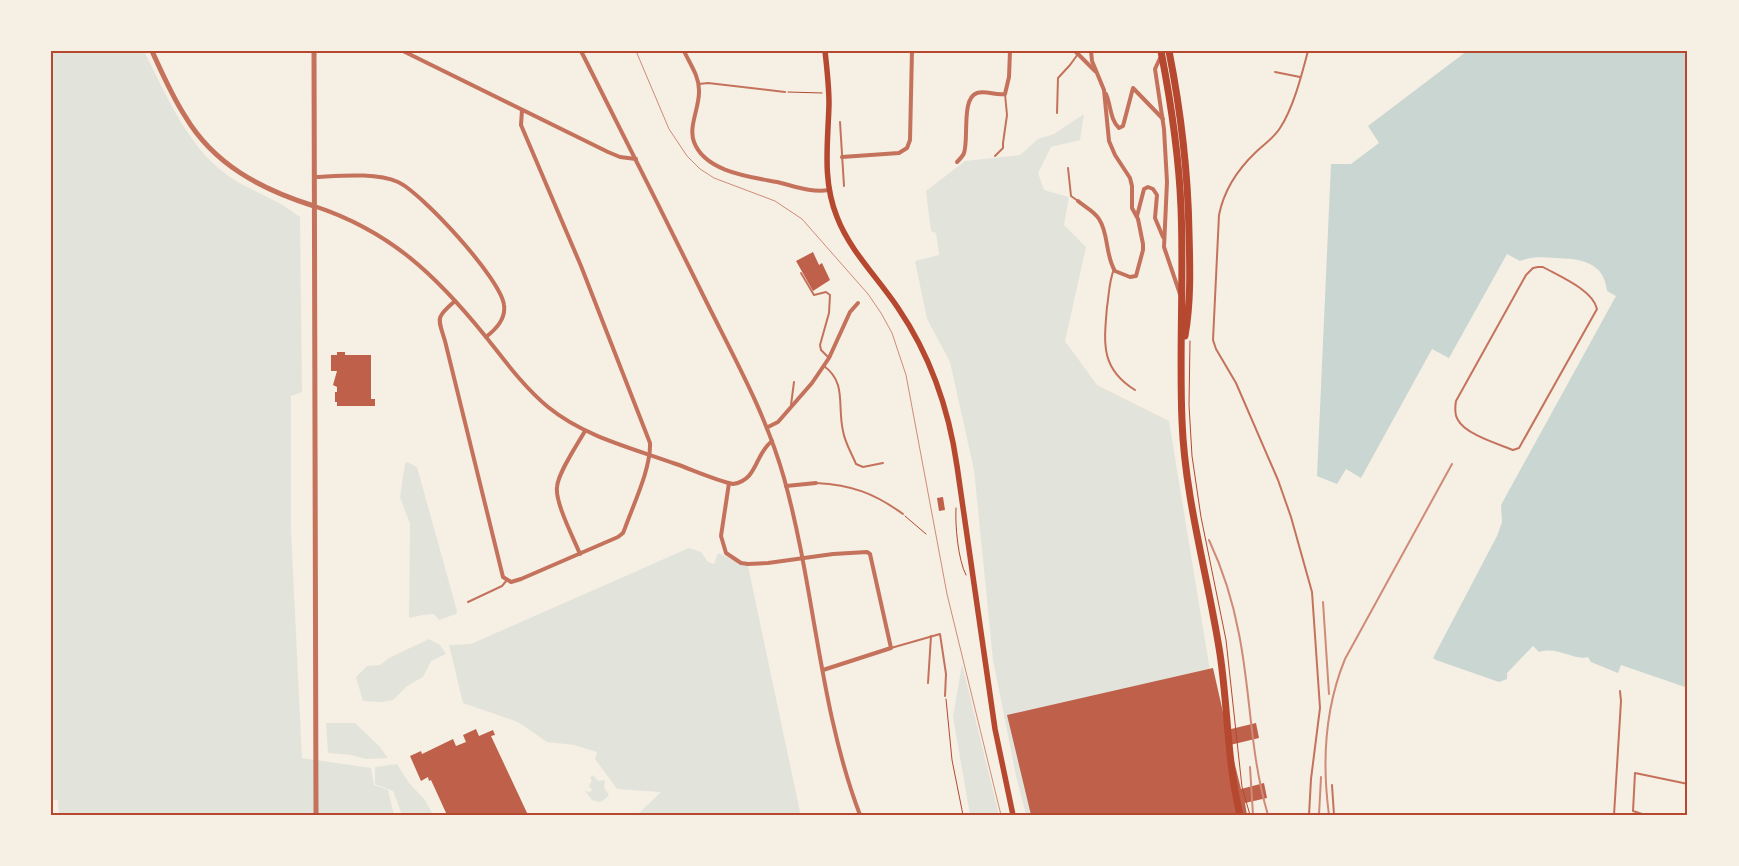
<svg xmlns="http://www.w3.org/2000/svg" width="1739" height="866" font-family="Barlow,sans-serif">
<style>
.green{fill:#e2e4dc}
.water{fill:#c9d6d2}
.building{fill:#bf614a}
.lines{fill:none;stroke-linecap:round;stroke-linejoin:round}
.path{stroke:#b5482f;stroke-width:1}
.service{stroke:#c5725c;stroke-width:2}
.minor{stroke:#c5725c;stroke-width:4}
.tertiary{stroke:#c5725c;stroke-width:5}
.secondary{stroke:#b5482f;stroke-width:5.5}
.trunk{stroke:#b5482f;stroke-width:7}
.tram{stroke:#cf8b77;stroke-width:1}
.rail{stroke:#cf8b77;stroke-width:2}
.neatline{fill:none;stroke:#b5482f;stroke-width:2}
</style>
<rect width="100%" height="100%" fill="#f6efe4"/>
<g class="green">
<path d="M 51,51 L 144,51 C 166,94 187,146 227,175 C 241,185 256,191 271,199 C 281,203 291,211 300,217 L 302,392 L 291,396 L 291,530 L 302,758 L 371,768 L 374,785 L 388,790 L 394,815 L 59,815 L 58,800 L 51,800 Z"/>
<polygon points="1084,114 1080,140 1051,147 1038,173 1044,190 1069,197 1064,225 1086,247 1065,341 1097,385 1169,421 1212,683 1227,815 1026,815 1016,776 993,660 974,470 950,362 927,319 915,261 939,255 936,233 931,231 926,191 965,161 1020,155 1038,139 1054,134"/>
<polygon points="407,462 417,467 457,611 456,614 439,620 434,614 423,615 409,618 410,524 400,497 405,464"/>
<polygon points="689,548 701,552 708,562 714,564 718,553 748,566 800,812 794,815 637,815 661,792 617,789 595,759 597,752 574,745 547,742 518,722 463,703 449,645 471,644"/>
<polygon points="429,639 440,645 446,654 431,661 423,677 407,686 393,700 381,702 363,701 356,677 367,666 380,665 389,658"/>
<polygon points="962,664 999,815 970,815 953,717"/>
<polygon points="326,723 355,723 379,746 388,758 366,759 351,755 328,753"/>
<polygon points="397,764 409,783 425,800 433,815 402,815 393,791 375,784 375,767"/>
<polygon points="593,775 598,781 605,780 604,787 609,795 604,800 599,802 592,800 585,791 590,792 592,790 589,786 592,780 590,778"/>
</g>
<path class="water" d="M 1467,51 L 1688,51 L 1688,688 L 1621,665 L 1618,673 L 1591,662 L 1588,657 C 1573,661 1558,646 1539,652 L 1533,646 L 1507,673 L 1507,679 L 1499,682 L 1436,660 L 1433,658 L 1497,536 L 1502,522 L 1501,505 L 1616,296 L 1607,291 C 1604,261 1580,259 1556,258 C 1543,257 1532,256 1520,261 L 1507,254 L 1449,358 L 1432,349 L 1361,478 L 1346,469 L 1337,484 L 1317,476 L 1331,164 L 1351,164 L 1379,143 L 1368,126 Z"/>
<g class="building">
<polygon points="813,252 819,265 822,263 830,280 813,291 796,261"/>
<polygon points="337,352 345,352 345,355 371,355 371,399 375,399 375,406 337,406 337,402 335,402 335,392 337,392 337,387 333,385 337,371 331,371 331,355 337,355"/>
<polygon points="943,497 945,510 939,511 937,498"/>
<polygon points="1213,668 1227,730 1256,723 1259,738 1230,745 1241,789 1264,783 1267,798 1245,803 1247,815 1031,815 1007,715"/>
<polygon points="476,729 479,736 493,730 495,735 491,736 528,815 447,815 431,780 429,781 428,777 421,781 410,756 421,751 422,754 453,739 456,746 466,742 463,735"/>
</g>
<g class="lines">
<g class="path">
<polyline points="788,92 822,93"/>
<polyline points="1190,341 1189,405 1192,456 1201,517 1226,640 1242,787 1250,815"/>
<path d="M 956,508 C 955,525 958,560 966,575"/>
<polyline points="905,516 926,534"/>
<polyline points="946,699 952,760 963,815"/>
</g>
<g class="service">
<path d="M 1308,51 C 1302,74 1293,109 1280,128 C 1274,138 1264,144 1256,152 C 1237,170 1224,190 1219,215 L 1213,340 L 1216,349 L 1236,383 L 1278,480 L 1291,517 L 1312,592 L 1320,708 L 1311,779 L 1309,815"/>
<polyline points="1275,72 1300,77"/>
<polyline points="699,84 708,83 785,92"/>
<polyline points="1057,113 1058,78 1070,65 1078,54"/>
<polyline points="840,122 844,186"/>
<polyline points="995,156 1003,148 1003,143 1007,115 1005,94"/>
<polyline points="1068,168 1071,196 1078,201"/>
<path d="M 1538,267 L 1543,267 C 1559,276 1593,290 1597,309 L 1519,448 L 1513,450 C 1498,444 1465,434 1458,420 C 1454,414 1455,407 1456,401 L 1526,275 L 1533,268 Z"/>
<path d="M 1114,269 C 1109,281 1109,295 1107,307 C 1104,343 1100,368 1135,390"/>
<polyline points="801,273 814,295 826,292 830,295 829,313 820,345 821,350 829,358"/>
<path d="M 824,366 C 847,383 837,405 843,431 C 845,443 851,452 856,464 L 863,467 L 883,463"/>
<polyline points="791,405 794,382"/>
<path d="M 816,483 C 852,485 874,493 903,514"/>
<polyline points="468,602 502,586 507,580"/>
<polyline points="891,648 940,634 946,674 945,696"/>
<polyline points="928,683 931,636"/>
<polyline points="1332,785 1334,815"/>
<polyline points="1614,815 1621,701 1620,691"/>
<polyline points="1645,815 1633,811 1635,773 1688,784"/>
</g>
<g class="minor">
<polyline points="403,51 608,152 620,157 636,159"/>
<path d="M 581,51 C 624,136 666,220 708,305 C 736,361 767,417 784,478 C 815,589 819,707 860,815"/>
<path d="M 684,51 C 690,64 699,76 699,90 C 700,107 688,126 694,142 C 705,172 751,177 777,182 C 794,186 811,193 829,190"/>
<polyline points="1075,51 1095,71"/>
<polyline points="1161,56 1155,69 1164,129 1167,182 1164,247 1180,294"/>
<path d="M 1106,94 C 1111,105 1110,120 1119,128 L 1123,126 L 1133,88 L 1163,119"/>
<polyline points="842,157 899,153 907,148 910,140 912,51"/>
<path d="M 957,162 C 960,159 963,156 964,153 C 969,139 961,98 977,93 C 986,90 996,96 1005,94 L 1009,77 L 1010,51"/>
<path d="M 314,177 C 339,176 375,172 398,182 C 422,193 501,279 504,305 C 506,319 496,329 486,337"/>
<path d="M 1078,201 C 1085,207 1094,211 1099,219 C 1109,234 1105,255 1115,271 L 1130,277 L 1136,276 L 1143,250 L 1143,244 L 1138,219 L 1132,208 L 1132,186 L 1130,178 L 1115,155 L 1109,141 L 1104,90 L 1092,61 L 1091,51"/>
<path d="M 314,206 C 390,231 436,275 486,337 C 505,361 524,387 548,407 C 585,437 632,448 676,464 C 693,470 715,480 733,484 C 758,480 754,455 772,441"/>
<polyline points="1137,216 1144,189 1148,187 1153,189 1157,195 1155,218 1163,237"/>
<path d="M 455,301 C 435,318 438,318 445,341 L 503,577 L 511,582 L 521,579 L 618,537 L 623,533 L 625,528 C 634,503 651,468 650,443 L 581,266 L 521,125 L 522,110"/>
<polyline points="768,427 778,422 812,383 829,358 850,312 858,303"/>
<polyline points="729,483 721,536 726,553 741,563 748,564 768,563 833,554 867,552 870,554 891,648 823,670"/>
<polyline points="786,486 816,483"/>
<path d="M 580,554 C 574,539 555,503 557,487 C 558,473 577,445 585,431"/>
</g>
<g class="tertiary">
<path d="M 152,51 C 162,73 172,96 185,116 C 214,165 261,189 314,206"/>
<polyline points="314,51 316,815"/>
</g>
<path class="secondary" d="M 825,51 C 827,69 829,86 829,104 C 828,143 822,180 837,217 C 850,251 878,278 898,308 C 930,355 949,410 957,466 L 995,729 L 1013,815"/>
<g class="trunk">
<path d="M 1161,51 C 1171,103 1179,155 1181,208 C 1184,279 1179,350 1182,421 C 1185,500 1208,576 1220,654 C 1228,707 1227,762 1240,815"/>
<path d="M 1169,51 C 1181,112 1188,172 1189,233 C 1190,268 1191,302 1185,336"/>
</g>
<polyline class="tram" points="636,51 669,129 687,156 700,169 714,178 775,201 802,219 868,294 881,313 892,333 906,375 947,594 1001,815"/>
<g class="rail">
<path d="M 1209,540 C 1223,570 1233,602 1239,634 C 1251,694 1250,755 1268,815"/>
<polyline points="1323,602 1329,694"/>
<polyline points="1250,767 1253,815"/>
<polyline points="1319,815 1321,777"/>
<path d="M 1329,815 C 1322,763 1325,708 1345,659 L 1452,464"/>
</g>
</g>
<rect width="1739" height="866" fill="none" stroke="#f6efe4" stroke-width="105"/>
<rect x="52" y="52" width="1634" height="762" class="neatline"/>
</svg>
